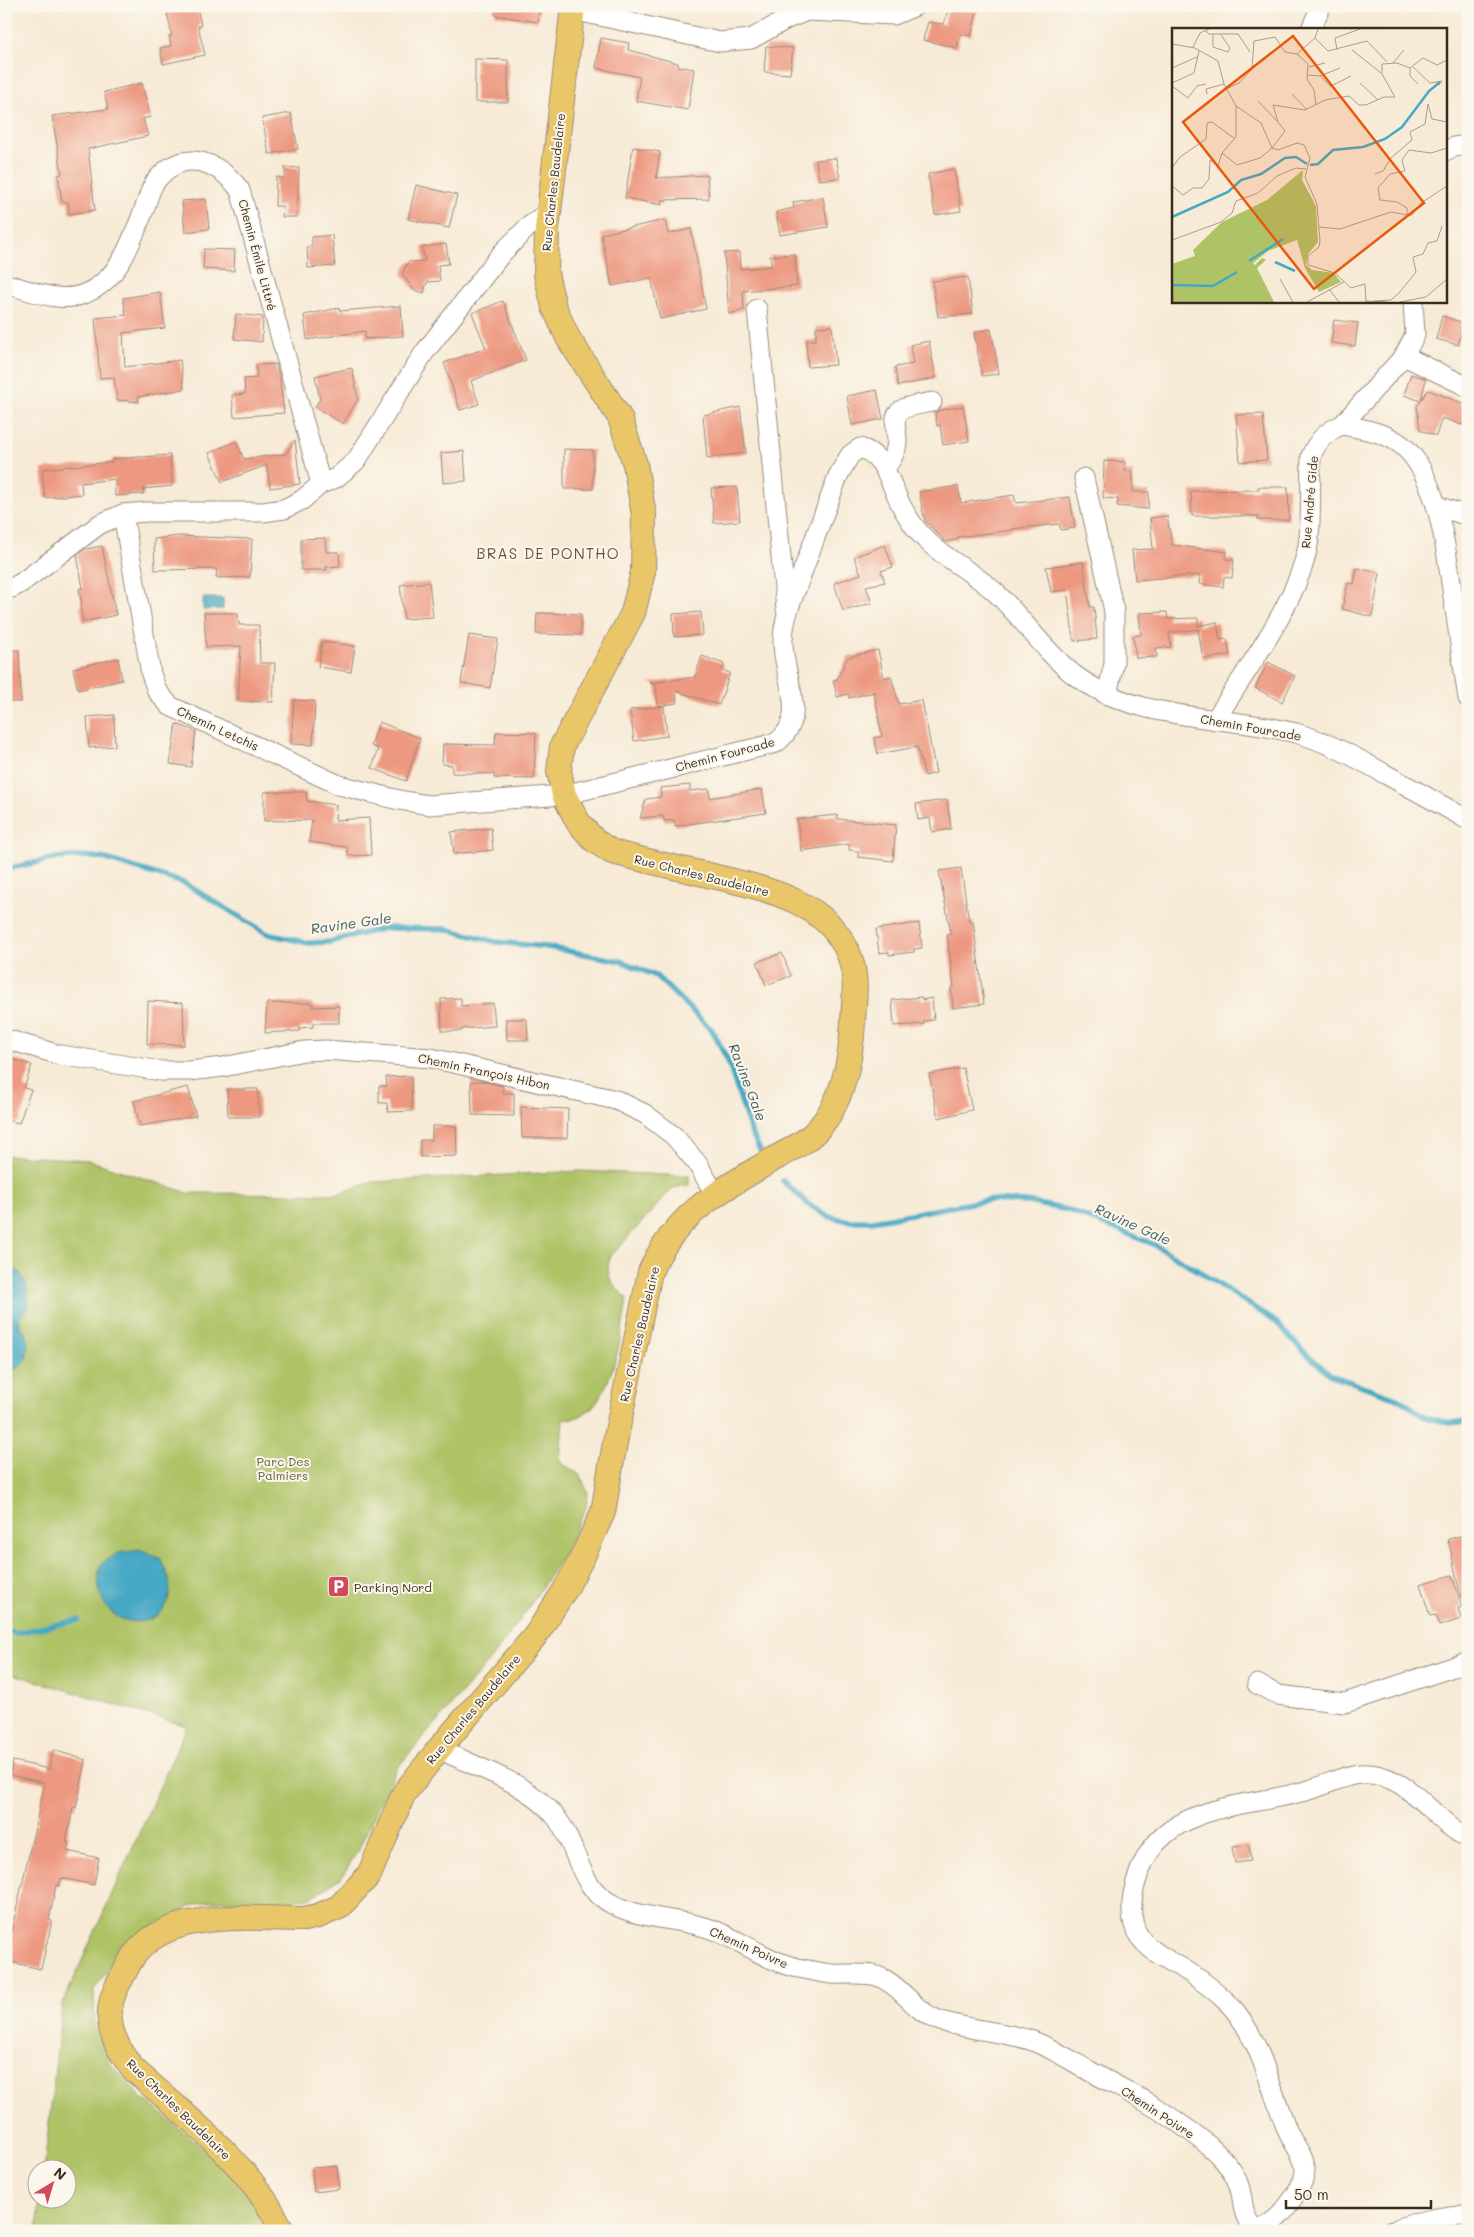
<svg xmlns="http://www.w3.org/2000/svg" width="1474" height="2237" font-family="Mali,sans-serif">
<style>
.green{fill:#aec266;stroke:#747642}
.water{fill:#45a8c4;stroke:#406971}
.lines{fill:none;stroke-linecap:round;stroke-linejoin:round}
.stream{stroke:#45a8c4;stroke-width:5.5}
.building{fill:#ed9880}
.minor-casing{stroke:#998a7a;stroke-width:21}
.major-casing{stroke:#998a7a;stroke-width:26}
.minor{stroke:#fff;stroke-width:19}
.major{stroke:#e9c769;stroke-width:24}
.labels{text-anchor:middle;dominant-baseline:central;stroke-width:4;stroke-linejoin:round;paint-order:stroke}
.street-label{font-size:12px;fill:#3b2a1e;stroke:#fbf7ec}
.park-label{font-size:12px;fill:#5e5834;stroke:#fbf7ec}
.poi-label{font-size:12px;fill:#3b2a1e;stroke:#fbf7ec;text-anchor:start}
.water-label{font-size:14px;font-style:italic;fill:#3f5c60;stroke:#fbf7ec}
.quarter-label{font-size:15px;letter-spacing:1px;fill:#795040;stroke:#fbf7ec}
.inset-river{fill:none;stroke:#45a8c4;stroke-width:2.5}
.inset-road{fill:none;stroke:#ac9d8c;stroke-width:1}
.view{fill:#e8590c;fill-opacity:0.15;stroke:#e8590c;stroke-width:2.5}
.inset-edge{fill:none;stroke:#3b2a1e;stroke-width:2.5}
</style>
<rect width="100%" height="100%" fill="#fbf7ec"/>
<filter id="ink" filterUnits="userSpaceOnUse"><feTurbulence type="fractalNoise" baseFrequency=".02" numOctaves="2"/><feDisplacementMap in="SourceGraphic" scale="10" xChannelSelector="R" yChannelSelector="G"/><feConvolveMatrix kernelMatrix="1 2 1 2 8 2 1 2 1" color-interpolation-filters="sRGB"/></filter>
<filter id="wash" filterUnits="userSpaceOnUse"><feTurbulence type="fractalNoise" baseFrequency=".0096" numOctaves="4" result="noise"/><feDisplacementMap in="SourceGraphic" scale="20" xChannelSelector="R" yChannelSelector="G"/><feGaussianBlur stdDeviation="1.12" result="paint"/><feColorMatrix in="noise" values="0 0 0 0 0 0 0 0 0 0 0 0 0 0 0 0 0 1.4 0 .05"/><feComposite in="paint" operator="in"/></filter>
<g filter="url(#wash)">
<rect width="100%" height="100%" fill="#f7ead6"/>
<path class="green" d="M 6,1155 L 88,1160 L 188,1193 L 336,1194 L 372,1182 L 580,1171 L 689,1176 L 689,1185 L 673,1188 L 610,1257 C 604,1278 614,1285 627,1299 C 622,1332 613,1403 578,1417 C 574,1419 568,1418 563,1419 L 560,1462 L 580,1475 L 588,1493 L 586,1508 L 562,1557 L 525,1613 L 486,1665 L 397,1768 L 357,1852 L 341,1878 L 310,1898 L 277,1901 L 208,1901 L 189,1907 L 144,1930 L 119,1953 L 94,1990 L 95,2029 L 111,2064 L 141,2097 L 223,2164 L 255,2201 L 268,2231 L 37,2231 L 40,2200 L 68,2200 L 68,2170 L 44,2169 L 62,2005 L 187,1726 L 6,1672 Z"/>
<g class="water">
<polygon points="203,598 223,598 223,609 203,610"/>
<path d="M 6,1271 L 18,1271 C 28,1281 35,1309 19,1316 L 20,1328 L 26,1332 C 30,1349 29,1372 6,1369 L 6,1327 L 8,1327 L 11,1315 L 6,1313 Z"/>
<path d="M 139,1550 L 160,1558 C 163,1565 167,1572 169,1580 C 179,1638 86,1638 100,1565 L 118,1553 Z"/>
</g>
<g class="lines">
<g class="stream">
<polyline points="6,869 57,858 86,856 106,859 184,883 268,934 308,943 329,942 385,928 446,929 496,942 547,947 621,961 656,976 712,1030 728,1061 752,1135 760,1150"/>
<polyline points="783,1181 808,1204 827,1216 849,1221 872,1221 988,1200 1028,1202 1068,1210 1153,1244 1194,1268 1276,1322 1302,1350 1331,1375 1397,1398 1426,1417 1450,1423 1468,1421"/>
<polyline points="6,1630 16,1633 78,1620"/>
</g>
</g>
<g id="blocks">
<g class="building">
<polygon points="193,6 197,6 201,26 198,26 205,55 163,64 160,48 171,46 169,36 172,36 167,13"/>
<polygon points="495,6 540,6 538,22 495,15"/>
<polygon points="949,6 978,8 971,36 960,34 957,48 923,40 928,22 944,24"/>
<polygon points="601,38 629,43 628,50 678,63 678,66 694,69 688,110 636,101 640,77 596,68"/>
<polygon points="766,46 793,48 790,74 764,72"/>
<polygon points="475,59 508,60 508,102 475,102"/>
<polygon points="142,83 150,117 143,119 148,136 88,149 95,210 69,214 68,202 62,202 58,175 62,174 52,116 108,109 104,92"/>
<polygon points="291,113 298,149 269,154 262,118"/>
<polygon points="633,147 660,152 656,178 707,175 709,199 661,200 662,205 625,198"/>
<polygon points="836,158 840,178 819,180 816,160"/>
<polygon points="285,167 299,168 297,217 282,217 283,206 275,206 276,177 285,178"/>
<polygon points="954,169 961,211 935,215 928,174"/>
<polygon points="416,185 457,195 449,228 408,219"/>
<polygon points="823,197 828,227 780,235 776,212 794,208 793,202"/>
<polygon points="206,199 209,229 185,232 182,201"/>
<polygon points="665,220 668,234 691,229 706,309 660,319 651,278 612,286 601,234"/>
<polygon points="332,235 335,266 308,268 307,247 312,246 312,237"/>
<polygon points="446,244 449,264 438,265 440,281 427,282 424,293 414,290 402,274 408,262 425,261 422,247"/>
<polygon points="204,249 235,250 234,271 203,269"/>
<polygon points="739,252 740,269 772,266 770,256 795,254 797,286 743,291 744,310 729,314 724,253"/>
<polygon points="968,277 973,314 938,317 932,281"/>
<polygon points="160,292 165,328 123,333 125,367 180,360 184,389 138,397 139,402 117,400 114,377 100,378 95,318 126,315 123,298"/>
<polygon points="503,301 526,360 471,381 479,404 460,410 444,363 486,348 472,313"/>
<polygon points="401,306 403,336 365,339 365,331 307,340 304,315 339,308 340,311"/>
<polygon points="236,314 263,317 262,342 234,339"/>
<polygon points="1442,316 1464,323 1458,345 1436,339"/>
<polygon points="1334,320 1358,323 1355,346 1331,343"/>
<polygon points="832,326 836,365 808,367 806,340 816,340 816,327"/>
<polygon points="991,329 999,374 982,376 974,332"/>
<polygon points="929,341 936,378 898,386 895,367 913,364 910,345"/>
<polygon points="276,364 280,379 284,413 234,417 232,395 245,394 244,379 257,378 256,365"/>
<polygon points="352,368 358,399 343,424 315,407 320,399 315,376"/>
<polygon points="1411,374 1426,379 1421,400 1428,390 1468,405 1462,425 1442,418 1436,436 1420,430 1417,406 1421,401 1404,395"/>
<polygon points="877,390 883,419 852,425 847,396"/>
<polygon points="963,406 969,441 943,445 940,425 937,426 935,413 940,410"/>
<polygon points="740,407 746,453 707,458 703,415"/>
<polygon points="1263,414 1267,460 1240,462 1236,415"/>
<polygon points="295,440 300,484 270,488 267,465 222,482 209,453 236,441 244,459 286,454"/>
<polygon points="564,449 593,450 593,489 564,489"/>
<polygon points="464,451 466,481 443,483 441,453"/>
<polygon points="170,455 172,486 143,489 144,494 115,496 115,479 81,483 82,494 45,498 42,469 112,462 112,459"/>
<polygon points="1104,461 1125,462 1125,471 1133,472 1133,492 1149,492 1148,509 1117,506 1118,499 1103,498"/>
<polygon points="958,486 961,503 1014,495 1016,503 1070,497 1075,528 1061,530 1059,524 1012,529 1012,530 958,537 958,539 946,542 925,521 919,492"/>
<polygon points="737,487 740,521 714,523 711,488"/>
<polygon points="1258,487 1288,487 1289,520 1258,520 1258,516 1192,516 1191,491 1258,490"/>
<polygon points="1167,516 1172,545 1227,552 1226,559 1234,560 1232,578 1224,577 1223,587 1199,584 1200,575 1135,580 1132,550 1153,549 1150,518"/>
<polygon points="179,536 252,539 250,577 216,578 217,569 155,570 154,539"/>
<polygon points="325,538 326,552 339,552 340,566 326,567 327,570 301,570 301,539"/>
<polygon points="885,545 893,567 881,571 885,582 866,586 872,603 843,611 834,583 861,574 854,557"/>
<polygon points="102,546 116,615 83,622 80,606 82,606 79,589 83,588 77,555 86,549"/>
<polygon points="1083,562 1090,607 1094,607 1097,639 1074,641 1067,590 1051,592 1046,567"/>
<polygon points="1357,568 1380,573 1372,617 1342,609 1348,583 1354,584"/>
<polygon points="429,582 433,617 404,619 400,585"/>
<polygon points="701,612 703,635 674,637 673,614"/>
<polygon points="1167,612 1168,619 1198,618 1198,626 1217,622 1220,640 1227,639 1230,655 1203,659 1198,629 1169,633 1171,647 1156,648 1157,657 1136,658 1133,636 1141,635 1139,613"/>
<polygon points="204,613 238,613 239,625 259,625 260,663 275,663 273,702 238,701 241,646 206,647"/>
<polygon points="537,613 581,614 581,635 536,634"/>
<polygon points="469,635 498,639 490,688 461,683"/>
<polygon points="322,642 355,646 351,672 318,667"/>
<polygon points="6,650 19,650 21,702 6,702"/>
<polygon points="878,650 884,678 891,676 899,704 922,700 936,773 925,776 917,747 878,754 874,738 882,736 874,692 849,698 848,694 837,697 833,680 837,679 848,657"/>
<polygon points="702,656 724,664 722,670 730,673 719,705 676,691 677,703 658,706 656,685 649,683 695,677"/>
<polygon points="118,658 122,680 78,690 73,668"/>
<polygon points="1268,662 1295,676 1282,702 1255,688"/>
<polygon points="294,700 315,701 313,745 291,744"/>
<polygon points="664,706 667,736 634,741 630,710"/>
<polygon points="114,715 115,746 89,748 87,717"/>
<polygon points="379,722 420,738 406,781 372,768 378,749 371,746"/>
<polygon points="176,724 196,731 191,767 170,764"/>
<polygon points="496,732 536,733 534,779 494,778 494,774 452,773 452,765 442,764 443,744 495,745"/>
<polygon points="690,785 690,791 709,789 710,798 762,789 766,813 675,826 674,820 664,821 663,816 640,818 646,799 661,797 660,788"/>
<polygon points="264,792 306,792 307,801 336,805 335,820 369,818 371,855 348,856 347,847 309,842 312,820 264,821"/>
<polygon points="947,800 951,829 932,832 930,818 918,820 916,804"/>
<polygon points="837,815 838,819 896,825 893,861 858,857 858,851 849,850 849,844 801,851 797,819"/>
<polygon points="491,828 493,850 454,854 451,832"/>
<polygon points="961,868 969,922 973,921 984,1004 953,1008 951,987 954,987 947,935 951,934 939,871"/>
<polygon points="919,923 922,948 914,949 914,952 889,955 889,952 879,953 876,929"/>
<polygon points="782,953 791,976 766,985 757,962"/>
<polygon points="922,997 922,1000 932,998 934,1020 924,1021 924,1024 894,1026 892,1000"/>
<polygon points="461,998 461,1006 493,1003 495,1026 462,1029 462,1031 442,1031 441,999"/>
<polygon points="148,1001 183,1003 184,1045 147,1044"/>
<polygon points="267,1003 313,1003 313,1007 339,1006 339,1023 313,1023 313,1027 300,1028 300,1031 265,1033"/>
<polygon points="506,1019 527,1019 528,1040 507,1040"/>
<polygon points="9,1058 32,1065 24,1088 31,1090 19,1123 6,1120 6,1068"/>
<polygon points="963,1068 972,1110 938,1118 929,1074"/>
<polygon points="411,1076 412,1111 388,1112 387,1103 379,1103 379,1086 387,1086 386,1077"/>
<polygon points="481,1081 503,1086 503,1093 514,1093 514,1116 472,1115 471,1082"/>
<polygon points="188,1087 196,1116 140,1126 134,1101"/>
<polygon points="227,1089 258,1089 259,1117 228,1117"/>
<polygon points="521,1107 568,1109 567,1138 522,1138"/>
<polygon points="432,1126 456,1126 457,1156 420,1157 420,1140 432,1140"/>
<polygon points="1468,1534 1468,1598 1461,1598 1448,1539"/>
<polygon points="1452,1575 1462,1607 1458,1608 1461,1619 1439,1626 1436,1615 1430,1616 1420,1584"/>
<polygon points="53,1750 86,1760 76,1808 73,1807 66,1842 69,1843 67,1851 99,1858 94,1885 61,1878 59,1886 56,1885 49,1920 52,1921 41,1969 6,1961 6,1955 45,1783 10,1775 13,1761 49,1769"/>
<polygon points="1249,1845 1251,1861 1235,1863 1232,1847"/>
<polygon points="337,2166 339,2189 314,2192 312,2168"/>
</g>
</g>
</g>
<g filter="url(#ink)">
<use href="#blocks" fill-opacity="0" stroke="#998a7a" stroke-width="1"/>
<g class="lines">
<defs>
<g id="minor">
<polyline points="572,10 720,42 751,39 787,19 807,11 894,15 915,6"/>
<polyline points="1311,29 1321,6"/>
<polyline points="1445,151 1454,147 1468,145"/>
<path d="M 6,284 C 30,290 59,304 84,294 C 120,280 132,240 145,207 C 148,199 150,189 155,182 C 182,147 217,160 240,190 L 321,484"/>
<polyline points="757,309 786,609"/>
<polyline points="1404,356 1468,387"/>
<path d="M 1342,425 C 1363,429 1386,432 1403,446 C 1440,478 1447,557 1454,603 C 1459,635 1463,667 1468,698"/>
<path d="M 885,468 C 891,461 896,453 897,443 C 898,431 889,415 905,408 C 913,405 923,404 932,402"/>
<polyline points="1084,478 1114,611 1114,663 1107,695"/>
<polyline points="1437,506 1468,516"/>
<path d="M 123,514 L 151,674 L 157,691 L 170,706 L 339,785 L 399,800 L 429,805 L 564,795 L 776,743 C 812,715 781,677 783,639 C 784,616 794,595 802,573 C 814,541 826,508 838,476 L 850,455 L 860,448 C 882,454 888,477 897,496 C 901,507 907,516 914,526 C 935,555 969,568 995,592 C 1023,618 1043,650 1073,674 C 1138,723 1221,714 1296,733 C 1328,742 1357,758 1385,774 C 1413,789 1440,804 1468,820"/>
<polyline points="6,587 12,588 21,583 100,524 123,514 146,512 263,512 284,509 302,500 321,484 336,478 356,461 424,353 502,253 528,227 548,212"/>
<path d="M 1215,720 C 1245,672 1299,600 1308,545 C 1312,519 1310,483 1311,456 C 1317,441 1326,431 1342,425 L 1404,356 L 1415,335 L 1413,301"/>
<polyline points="6,1039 60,1055 161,1071 190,1071 223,1067 304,1051 326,1050 431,1058 616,1100 645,1114 674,1136 697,1163 715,1194"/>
<polyline points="1257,1684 1278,1695 1345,1703 1468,1662"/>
<path d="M 439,1749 C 479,1769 525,1781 555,1816 C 578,1844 577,1888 614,1905 C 644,1920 680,1918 711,1929 C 741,1940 766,1961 798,1968 C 809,1970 821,1973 832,1974 C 847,1975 863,1972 877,1976 C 902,1985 913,2011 938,2020 C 967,2030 1000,2031 1030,2040 C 1050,2047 1070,2060 1088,2070 C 1120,2088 1154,2104 1183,2126 C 1201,2138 1231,2162 1238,2183 C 1245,2200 1240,2215 1254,2228 C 1272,2229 1286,2209 1295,2196 C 1300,2188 1305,2179 1305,2169 C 1305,2156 1293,2144 1288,2132 C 1271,2091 1260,2036 1229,2004 C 1217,1992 1204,1982 1190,1973 C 1172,1961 1140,1949 1134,1925 C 1129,1908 1133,1889 1139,1873 C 1164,1801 1249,1808 1309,1790 C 1334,1783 1354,1768 1381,1776 C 1417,1786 1435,1822 1468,1838"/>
<path d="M 1391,2231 C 1416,2222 1440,2215 1468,2215"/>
</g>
<path id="major" d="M 282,2231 C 254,2167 184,2115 132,2068 C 112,2041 101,2017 118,1984 C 124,1975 128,1963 135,1954 C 171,1908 252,1919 304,1919 L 318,1916 L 339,1907 L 369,1875 L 404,1793 L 439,1749 L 536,1635 L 565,1590 L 582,1558 L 603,1512 L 616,1437 L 650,1272 C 676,1213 720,1191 772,1160 C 788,1151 807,1142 819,1128 C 844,1100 851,1059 853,1022 C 854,1000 858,977 849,955 C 827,898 757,887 704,874 C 673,867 643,860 612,852 L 594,840 L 578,822 L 564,795 L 559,771 L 562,746 L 633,613 L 643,572 L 644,515 L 635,464 L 620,418 L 568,338 L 554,307 L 546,274 L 547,229 L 573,6"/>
</defs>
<use href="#minor" class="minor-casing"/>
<use href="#major" class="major-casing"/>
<use href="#minor" class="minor"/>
<use href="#major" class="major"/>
</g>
</g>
<defs>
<symbol id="parking-square" viewBox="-11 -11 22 22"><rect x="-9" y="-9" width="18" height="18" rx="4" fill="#d1495b" stroke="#fbf7ec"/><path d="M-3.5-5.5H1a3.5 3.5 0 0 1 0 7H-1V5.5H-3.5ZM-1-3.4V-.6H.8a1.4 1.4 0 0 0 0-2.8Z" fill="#fff"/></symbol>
</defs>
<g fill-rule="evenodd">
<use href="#parking-square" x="326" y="1574" width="25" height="25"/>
</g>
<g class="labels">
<g class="street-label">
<text transform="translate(553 182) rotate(-84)">Rue Charles Baudelaire</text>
<text transform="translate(258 255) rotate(75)">Chemin Émile Littré</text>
<text transform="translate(1309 502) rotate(-85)">Rue André Gide</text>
<text transform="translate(1251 727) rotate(10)">Chemin Fourcade</text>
<text transform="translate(218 728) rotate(25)">Chemin Letchis</text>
<text transform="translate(725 754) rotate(-15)">Chemin Fourcade</text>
<text transform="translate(702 875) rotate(14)">Rue Charles Baudelaire</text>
<text transform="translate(484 1071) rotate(12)">Chemin François Hibon</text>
<text transform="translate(639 1334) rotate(-77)">Rue Charles Baudelaire</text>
<text transform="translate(473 1709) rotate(-50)">Rue Charles Baudelaire</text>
<text transform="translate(749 1947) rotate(24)">Chemin Poivre</text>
<text transform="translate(179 2109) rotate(44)">Rue Charles Baudelaire</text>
<text transform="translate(1158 2112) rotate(33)">Chemin Poivre</text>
</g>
<g class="park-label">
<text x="283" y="1461">Parc Des<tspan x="283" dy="14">Palmiers</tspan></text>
</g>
<g class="poi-label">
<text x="354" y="1587">Parking Nord</text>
</g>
<g class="water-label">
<text transform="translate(351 923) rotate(-8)">Ravine Gale</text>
<text transform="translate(748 1082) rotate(69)">Ravine Gale</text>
<text transform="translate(1133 1224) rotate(24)">Ravine Gale</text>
</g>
<g class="quarter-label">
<text x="548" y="553">BRAS DE PONTHO</text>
</g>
</g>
<g transform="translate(1172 28)">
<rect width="275" height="275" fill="#f7ead6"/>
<path d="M 131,142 L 130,152 L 144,178 L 146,214 L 136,226 L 134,237 L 140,242 L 162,245 L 169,254 L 147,264 L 133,240 L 125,212 L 96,223 L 81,235 L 83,237 L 90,230 L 94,232 L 85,240 L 102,274 L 0,274 L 0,236 L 23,228 L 21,222 L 50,194 L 95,172 Z" fill="#aec266"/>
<path class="inset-river" d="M 138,137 L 146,136 L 161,122 L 191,119 L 213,111 L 230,99 L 257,63 L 268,54M 0,189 L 56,164 L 69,152 L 89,146 L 113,130 L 124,129 L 135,136M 77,233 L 111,211M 103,234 L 123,243M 0,257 L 41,258 L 65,244"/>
<path class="inset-road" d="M 34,3 L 37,6 L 66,6 L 78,24M 41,6 L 41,19 L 56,24 L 58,20 L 49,7M 143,10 L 156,23 L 195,13 L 215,34M 0,16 L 23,20 L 46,33 L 52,56 L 64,78 L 89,95 L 100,120 L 106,122 L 125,115 L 132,117 L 138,130 L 133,149 L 145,176 L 148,213 L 147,219 L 136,228 L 136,237 L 163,245 L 179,260 L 193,256 L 194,274M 21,19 L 28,5 L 37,1M 165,22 L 163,10 L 188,1M 180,22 L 209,45M 125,26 L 136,36 L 135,51 L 142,62 L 144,77M 221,35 L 232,22M 137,39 L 153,35M 241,39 L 258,55 L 270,53 L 267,57M 0,40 L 25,29M 238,40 L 238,48 L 246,56M 136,47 L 148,48 L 170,69M 148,48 L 168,40M 0,55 L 22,45 L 27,23M 188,55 L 206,72M 0,58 L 16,70 L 25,58 L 34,56M 159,58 L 179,48M 54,61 L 67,55 L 80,41 L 82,13 L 103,9 L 113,24 L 125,26 L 143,10 L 146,1M 35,66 L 34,61 L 52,56M 120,66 L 134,81M 86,73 L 105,93M 50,125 L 65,137 L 88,130 L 100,120 L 113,103 L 106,94 L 101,77 L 133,82 L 153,72 L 177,68 L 187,77 L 194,77 L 212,69 L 223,69 L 210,46 L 210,36 L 225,35 L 238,40 L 251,30 L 265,37 L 275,32M 50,125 L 64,109 L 64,78M 0,140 L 8,129 L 34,111 L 35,95 L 40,94 L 63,111M 203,146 L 211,143 L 219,130 L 240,112 L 238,104 L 253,96 L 256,76 L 260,91 L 275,94M 0,158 L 11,167 L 21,160 L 30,160 L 37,151 L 38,132 L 46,138 L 50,125M 235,187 L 235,180 L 225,174 L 208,172 L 206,160 L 218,146 L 233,143 L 230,132 L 237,122 L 259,125 L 275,120M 235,187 L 240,187 L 249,175 L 275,158M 147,199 L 168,201 L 219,184 L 235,187M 0,212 L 49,194 L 60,185 L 64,173 L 86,165 L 105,148 L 124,140 L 134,141M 108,251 L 121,274M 157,261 L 167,274M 194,273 L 215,274M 202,273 L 219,272 L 227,265 L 244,244 L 241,229 L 251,226 L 256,215 L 265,213 L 270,198M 135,274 L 172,254M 228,274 L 254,269 L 275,251"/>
<path class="view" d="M 121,8 L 252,175 L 142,261 L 11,94 Z"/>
<rect width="275" height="275" class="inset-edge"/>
</g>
<rect width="1474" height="2237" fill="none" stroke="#fbf7ec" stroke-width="25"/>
<g transform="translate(52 2184) rotate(38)"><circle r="24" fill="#fbf7ec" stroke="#aea59a"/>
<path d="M0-4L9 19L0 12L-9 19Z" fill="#d1495b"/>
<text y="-8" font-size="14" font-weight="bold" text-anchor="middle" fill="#3b2a1e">N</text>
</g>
<path d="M1286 2200v8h145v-8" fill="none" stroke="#3b2a1e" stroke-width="2.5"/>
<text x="1294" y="2200" font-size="15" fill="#3b2a1e" stroke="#fbf7ec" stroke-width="4" paint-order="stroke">50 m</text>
</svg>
